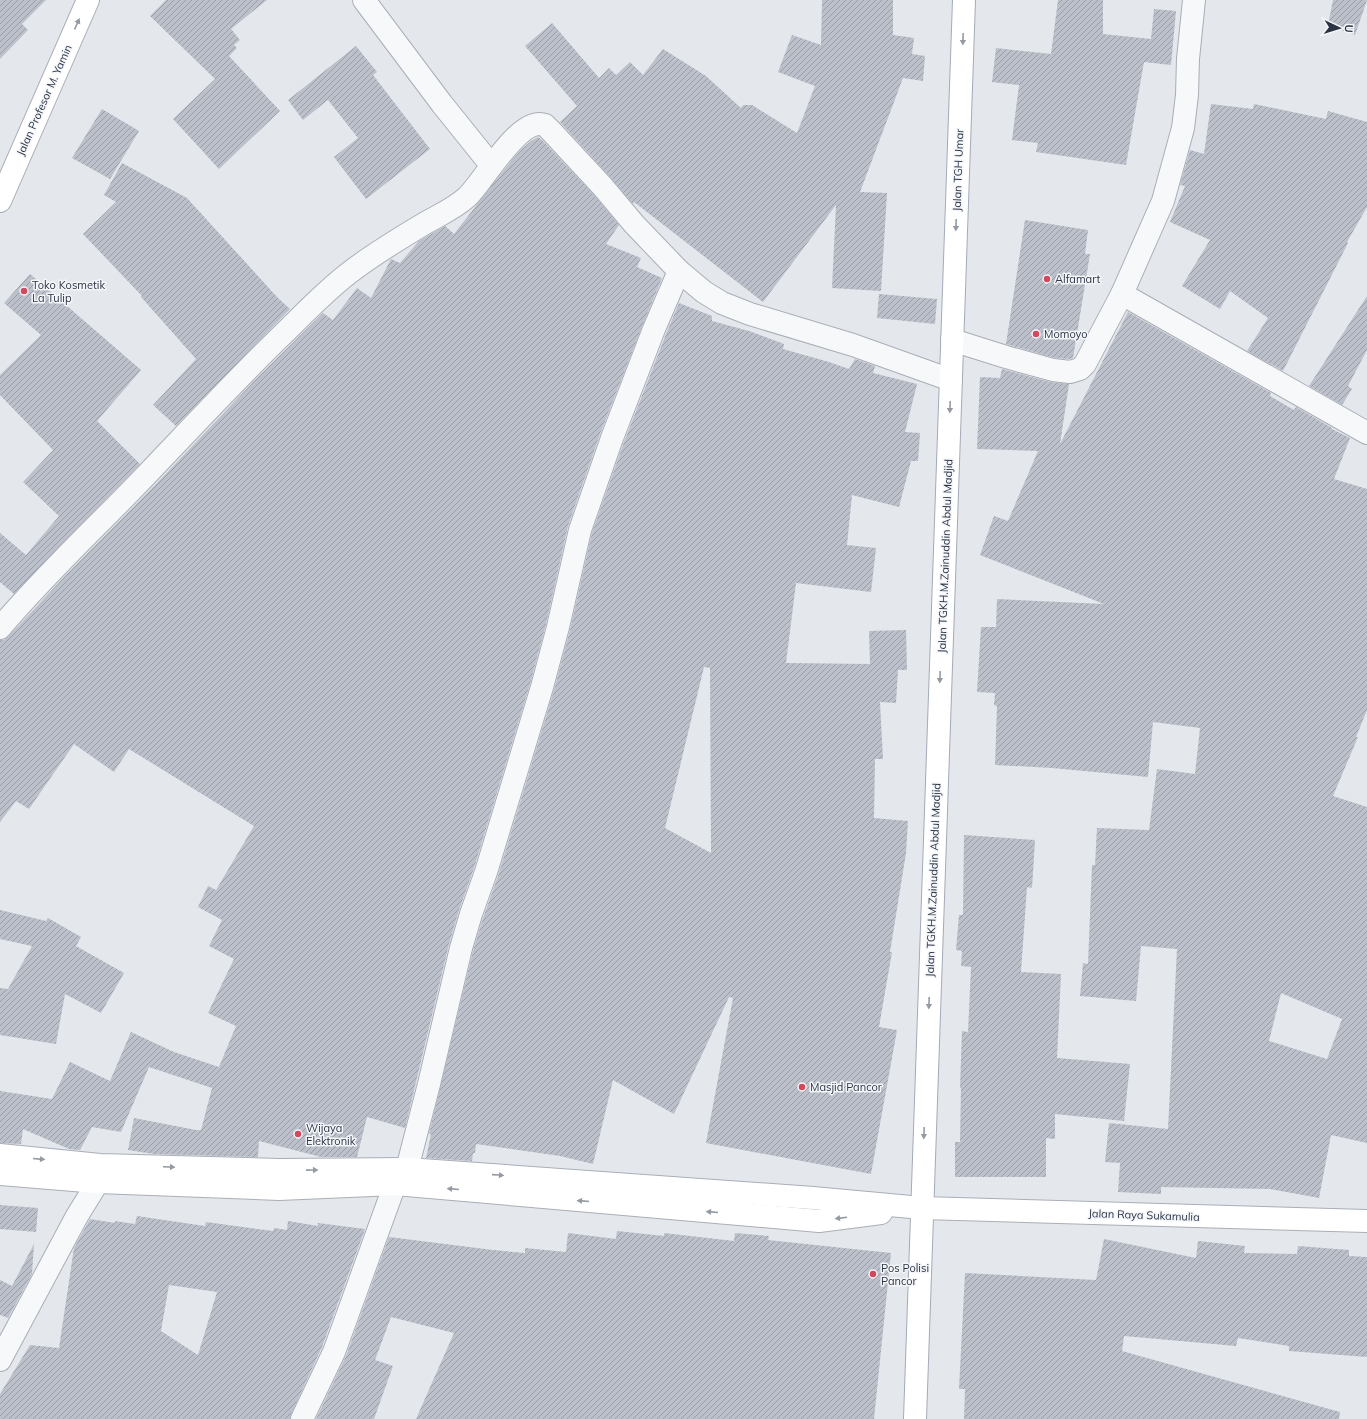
<svg xmlns="http://www.w3.org/2000/svg" width="1367" height="1419" font-family="Mulish,sans-serif">
<style>
.building{fill:url(#building-hatch);fill-rule:evenodd}
.lines{fill:none;stroke-linecap:round;stroke-linejoin:round}
.pedestrian-casing{stroke:#a9aeb7;stroke-width:24}
.minor-casing{stroke:#a9aeb7;stroke-width:24}
.secondary-casing{stroke:#a9aeb7;stroke-width:24}
.primary-casing{stroke:#a3abb8;stroke-width:24}
.pedestrian{stroke:#f7f8fa;stroke-width:22}
.minor{stroke:#f7f8fa;stroke-width:22}
.secondary{stroke:#fff;stroke-width:22}
.primary{stroke:#fff;stroke-width:22}
.oneway{fill:#959aa2}
.poi-dot{fill:#d1495b;stroke:#f4f6f9;stroke-width:1.5}
.labels{text-anchor:middle;dominant-baseline:central;stroke-width:3;stroke-linejoin:round;paint-order:stroke}
.street-label{font-size:11px;fill:#2b3445;stroke:#f4f6f9}
.poi-label{font-size:11px;fill:#2b3445;stroke:#f4f6f9;text-anchor:start}
</style>
<defs>
<pattern id="building-hatch" width="6" height="6" patternUnits="userSpaceOnUse"><rect width="6" height="6" fill="#bbc0ca"/><path d="M-1 1l2-2M0 6l6-6M5 7l2-2" fill="none" stroke="#989da6"/></pattern>
</defs>
<rect width="100%" height="100%" fill="#e4e7ec"/>
<g class="building">
<polygon points="0,0 46,0 22,24 28,30 0,59"/>
<polygon points="166,0 267,0 231,29 240,40 234,45 237,48 229,56 280,111 219,169 173,119 215,79 150,16"/>
<polygon points="822,0 893,0 893,35 914,38 912,54 925,56 923,81 903,78 860,192 887,193 881,291 832,288 836,205 763,302 634,202 633,204 612,179 560,122 577,106 525,46 552,23 599,78 609,68 616,75 630,62 643,75 663,49 706,76 741,108 743,105 752,105 797,133 815,86 778,72 792,35 821,45"/>
<polygon points="1058,0 1103,0 1103,34 1151,39 1154,9 1176,11 1171,65 1144,62 1126,165 1036,152 1038,143 1012,140 1019,85 992,82 996,48 1051,54"/>
<polygon points="1333,0 1367,0 1355,35 1328,25"/>
<polygon points="356,46 377,72 373,75 430,149 366,199 334,157 358,138 328,100 303,120 288,100"/>
<polygon points="1211,104 1253,109 1254,104 1326,119 1328,111 1367,122 1367,207 1347,242 1348,243 1283,371 1247,351 1268,318 1230,291 1220,309 1182,286 1210,240 1170,222 1185,186 1180,185 1190,150 1204,154"/>
<polygon points="102,109 139,131 110,179 72,158"/>
<polygon points="538,137 542,140 594,195 619,225 606,244 641,258 637,267 662,278 643,324 600,434 568,526 546,624 530,684 474,868 459,910 449,944 405,1128 367,1117 357,1157 321,1157 259,1141 258,1157 154,1154 128,1150 134,1118 196,1130 201,1130 212,1088 149,1067 121,1132 92,1127 80,1150 69,1149 23,1129 21,1144 0,1143 0,1091 52,1099 70,1062 110,1081 131,1032 174,1052 219,1067 236,1026 208,1013 234,959 209,946 222,920 198,907 208,886 216,890 254,826 129,749 114,772 74,744 29,809 16,801 0,822 0,640 4,640 9,636 65,576 158,482 256,379 323,313 333,320 357,288 371,298 391,259 400,263 419,241 445,226 454,234 512,160 522,149 531,141"/>
<polygon points="122,163 187,198 278,298 290,309 176,426 153,405 196,359 141,297 142,296 83,234 116,202 104,195"/>
<polygon points="1025,220 1088,230 1085,254 1090,254 1073,358 1069,359 1055,358 1006,344"/>
<polygon points="30,274 141,370 97,421 140,464 14,594 0,582 0,533 26,555 59,516 23,482 53,450 0,395 0,375 41,335 4,303"/>
<polygon points="879,294 937,299 935,324 877,318"/>
<polygon points="1367,296 1367,350 1348,386 1352,389 1342,405 1309,386"/>
<path d="M 679,303 L 712,316 L 712,321 L 749,331 L 784,344 L 783,349 L 829,362 L 849,369 L 855,359 L 875,366 L 873,373 L 917,384 L 905,432 L 920,433 L 918,461 L 911,461 L 899,507 L 852,495 L 847,545 L 876,548 L 871,592 L 796,583 L 786,663 L 870,664 L 869,631 L 906,630 L 907,670 L 898,670 L 896,703 L 880,702 L 883,759 L 875,759 L 874,818 L 908,821 L 906,853 L 890,952 L 892,952 L 879,1027 L 897,1030 L 871,1174 L 706,1143 L 733,998 L 729,997 L 674,1114 L 613,1080 L 593,1164 L 560,1156 L 476,1144 L 475,1153 L 473,1153 L 472,1161 L 426,1158 L 431,1134 L 429,1134 L 473,951 L 483,918 L 498,876 L 554,690 L 570,630 L 592,533 L 624,442 L 666,334 ZM 704,667 L 710,668 L 711,853 L 665,828 Z"/>
<path d="M 1128,312 L 1271,393 L 1270,396 L 1294,410 L 1296,407 L 1332,428 L 1332,429 L 1350,438 L 1334,479 L 1367,489 L 1367,710 L 1356,737 L 1358,737 L 1333,796 L 1367,807 L 1367,1143 L 1331,1135 L 1319,1198 L 1270,1189 L 1161,1187 L 1161,1194 L 1118,1192 L 1120,1163 L 1105,1162 L 1109,1123 L 1168,1129 L 1177,949 L 1141,946 L 1136,1001 L 1080,996 L 1083,963 L 1088,964 L 1092,865 L 1095,865 L 1097,828 L 1149,830 L 1157,769 L 1195,774 L 1200,728 L 1153,722 L 1148,777 L 1052,768 L 995,765 L 997,706 L 994,705 L 995,693 L 977,692 L 981,627 L 996,627 L 997,599 L 1104,604 L 980,555 L 994,516 L 1008,521 L 1038,451 L 977,449 L 980,377 L 1000,378 L 1002,369 L 1050,382 L 1069,384 L 1060,444 ZM 1281,993 L 1342,1019 L 1327,1059 L 1269,1041 Z"/>
<polygon points="964,835 1035,840 1032,888 1027,887 1021,972 1061,974 1057,1058 1130,1064 1124,1121 1055,1114 1055,1139 1046,1138 1046,1177 955,1177 955,1142 960,1142 961,1088 960,1088 962,1031 968,1032 971,967 961,966 962,951 956,950 959,915 963,915"/>
<polygon points="0,910 46,921 48,918 81,937 76,946 124,973 101,1013 65,994 56,1044 0,1035 0,988 8,989 32,946 0,939"/>
<polygon points="0,1205 38,1208 36,1232 0,1229"/>
<path d="M 137,1216 L 205,1226 L 206,1222 L 273,1231 L 274,1228 L 287,1230 L 288,1221 L 318,1226 L 318,1223 L 365,1229 L 322,1347 L 291,1414 L 290,1419 L 0,1419 L 0,1394 L 30,1345 L 59,1348 L 74,1248 L 90,1219 L 115,1223 L 115,1221 L 135,1224 ZM 169,1285 L 217,1292 L 198,1355 L 161,1331 Z"/>
<polygon points="617,1231 664,1236 664,1233 734,1241 735,1233 769,1236 768,1240 891,1253 874,1419 416,1419 454,1333 391,1317 375,1360 393,1366 374,1419 316,1419 346,1356 389,1237 493,1250 525,1253 525,1248 566,1252 568,1233 616,1239"/>
<polygon points="1104,1239 1196,1258 1198,1241 1245,1246 1244,1253 1297,1254 1298,1246 1349,1250 1349,1256 1367,1257 1367,1357 1289,1351 1289,1346 1238,1338 1236,1346 1124,1336 1122,1351 1340,1412 1339,1419 964,1419 965,1389 959,1389 965,1273 1096,1280"/>
<polygon points="34,1244 32,1274 8,1318 0,1315 0,1280 12,1286"/>
</g>
<g class="lines">
<defs>
<polyline id="pedestrian" points="364,0 442,104 491,165"/>
<g id="minor">
<polyline points="1122,294 1367,433"/>
<polyline points="952,340 1006,357 1053,370 1070,372 1080,369 1085,364 1122,294 1163,201 1183,128 1187,95 1188,59 1194,0"/>
<path d="M 0,628 C 47,572 102,522 152,469 C 194,425 236,380 279,338 C 302,316 324,292 349,273 C 372,255 397,240 422,225 C 437,216 454,209 467,197 C 483,183 519,115 545,125 C 546,126 550,130 551,131 L 603,187 L 634,224 L 679,271 L 704,292 L 722,303 L 750,314 L 853,345 L 951,380"/>
<polyline points="407,1169 429,1084 461,948 471,914 486,872 542,687 558,627 580,530 612,438 654,329 679,271"/>
<polyline points="0,1360 77,1216 98,1182"/>
<polyline points="302,1419 334,1352 395,1184"/>
</g>
<g id="secondary">
<polyline points="0,201 88,0"/>
<polyline points="0,1155 100,1165 279,1170 407,1169 813,1198 922,1208 1367,1221"/>
<polyline points="0,1174 98,1182 279,1189 395,1184 819,1221 881,1213"/>
</g>
<polyline id="primary" points="915,1419 964,0"/>
</defs>
<use href="#pedestrian" class="pedestrian-casing"/>
<use href="#minor" class="minor-casing"/>
<use href="#secondary" class="secondary-casing"/>
<use href="#primary" class="primary-casing"/>
<use href="#pedestrian" class="pedestrian"/>
<use href="#minor" class="minor"/>
<use href="#secondary" class="secondary"/>
<use href="#primary" class="primary"/>
</g>
<defs><path id="oneway-solid" d="M-6-.8H1V-3.2L6.5 0L1 3.2V.8H-6Z"/></defs>
<g class="oneway">
<use href="#oneway-solid" transform="translate(77 24) rotate(-66)"/>
<use href="#oneway-solid" transform="translate(963 39) rotate(92)"/>
<use href="#oneway-solid" transform="translate(956 225) rotate(92)"/>
<use href="#oneway-solid" transform="translate(950 407) rotate(92)"/>
<use href="#oneway-solid" transform="translate(940 677) rotate(92)"/>
<use href="#oneway-solid" transform="translate(929 1003) rotate(92)"/>
<use href="#oneway-solid" transform="translate(924 1133) rotate(92)"/>
<use href="#oneway-solid" transform="translate(39 1159) rotate(5)"/>
<use href="#oneway-solid" transform="translate(169 1167) rotate(2)"/>
<use href="#oneway-solid" transform="translate(312 1170) rotate(-1)"/>
<use href="#oneway-solid" transform="translate(498 1175) rotate(4)"/>
<use href="#oneway-solid" transform="translate(453 1189) rotate(-175)"/>
<use href="#oneway-solid" transform="translate(583 1201) rotate(-175)"/>
<use href="#oneway-solid" transform="translate(712 1212) rotate(-175)"/>
<use href="#oneway-solid" transform="translate(841 1218) rotate(173)"/>
</g>
<g class="poi-dot">
<circle cx="1047" cy="279" r="4"/>
<circle cx="24" cy="291" r="4"/>
<circle cx="1036" cy="334" r="4"/>
<circle cx="802" cy="1087" r="4"/>
<circle cx="298" cy="1134" r="4"/>
<circle cx="873" cy="1274" r="4"/>
</g>
<g class="labels">
<g class="street-label">
<text transform="translate(44 100) rotate(-66)">Jalan Profesor M. Yamin</text>
<text transform="translate(958 170) rotate(-88)">Jalan TGH Umar</text>
<text transform="translate(945 556) rotate(-88)">Jalan TGKH.M.Zainuddin Abdul Madjid</text>
<text transform="translate(933 880) rotate(-88)">Jalan TGKH.M.Zainuddin Abdul Madjid</text>
<text transform="translate(1144 1215) rotate(2)">Jalan Raya Sukamulia</text>
</g>
<g class="poi-label">
<text x="1055" y="279">Alfamart</text>
<text x="32" y="285">Toko Kosmetik<tspan x="32" dy="13">La Tulip</tspan></text>
<text x="1044" y="334">Momoyo</text>
<text x="810" y="1087">Masjid Pancor</text>
<text x="306" y="1128">Wijaya<tspan x="306" dy="13">Elektronik</tspan></text>
<text x="881" y="1268">Pos Polisi<tspan x="881" dy="13">Pancor</tspan></text>
</g>
</g>
<g transform="translate(1339 28) rotate(94)" stroke="#f4f6f9" stroke-width="3" paint-order="stroke">
<path d="M0-3L7 15L0 10L-7 15Z" fill="#2b3445"/>
<text y="-6" font-size="11" font-weight="bold" text-anchor="middle" fill="#2b3445">U</text>
</g>
</svg>
